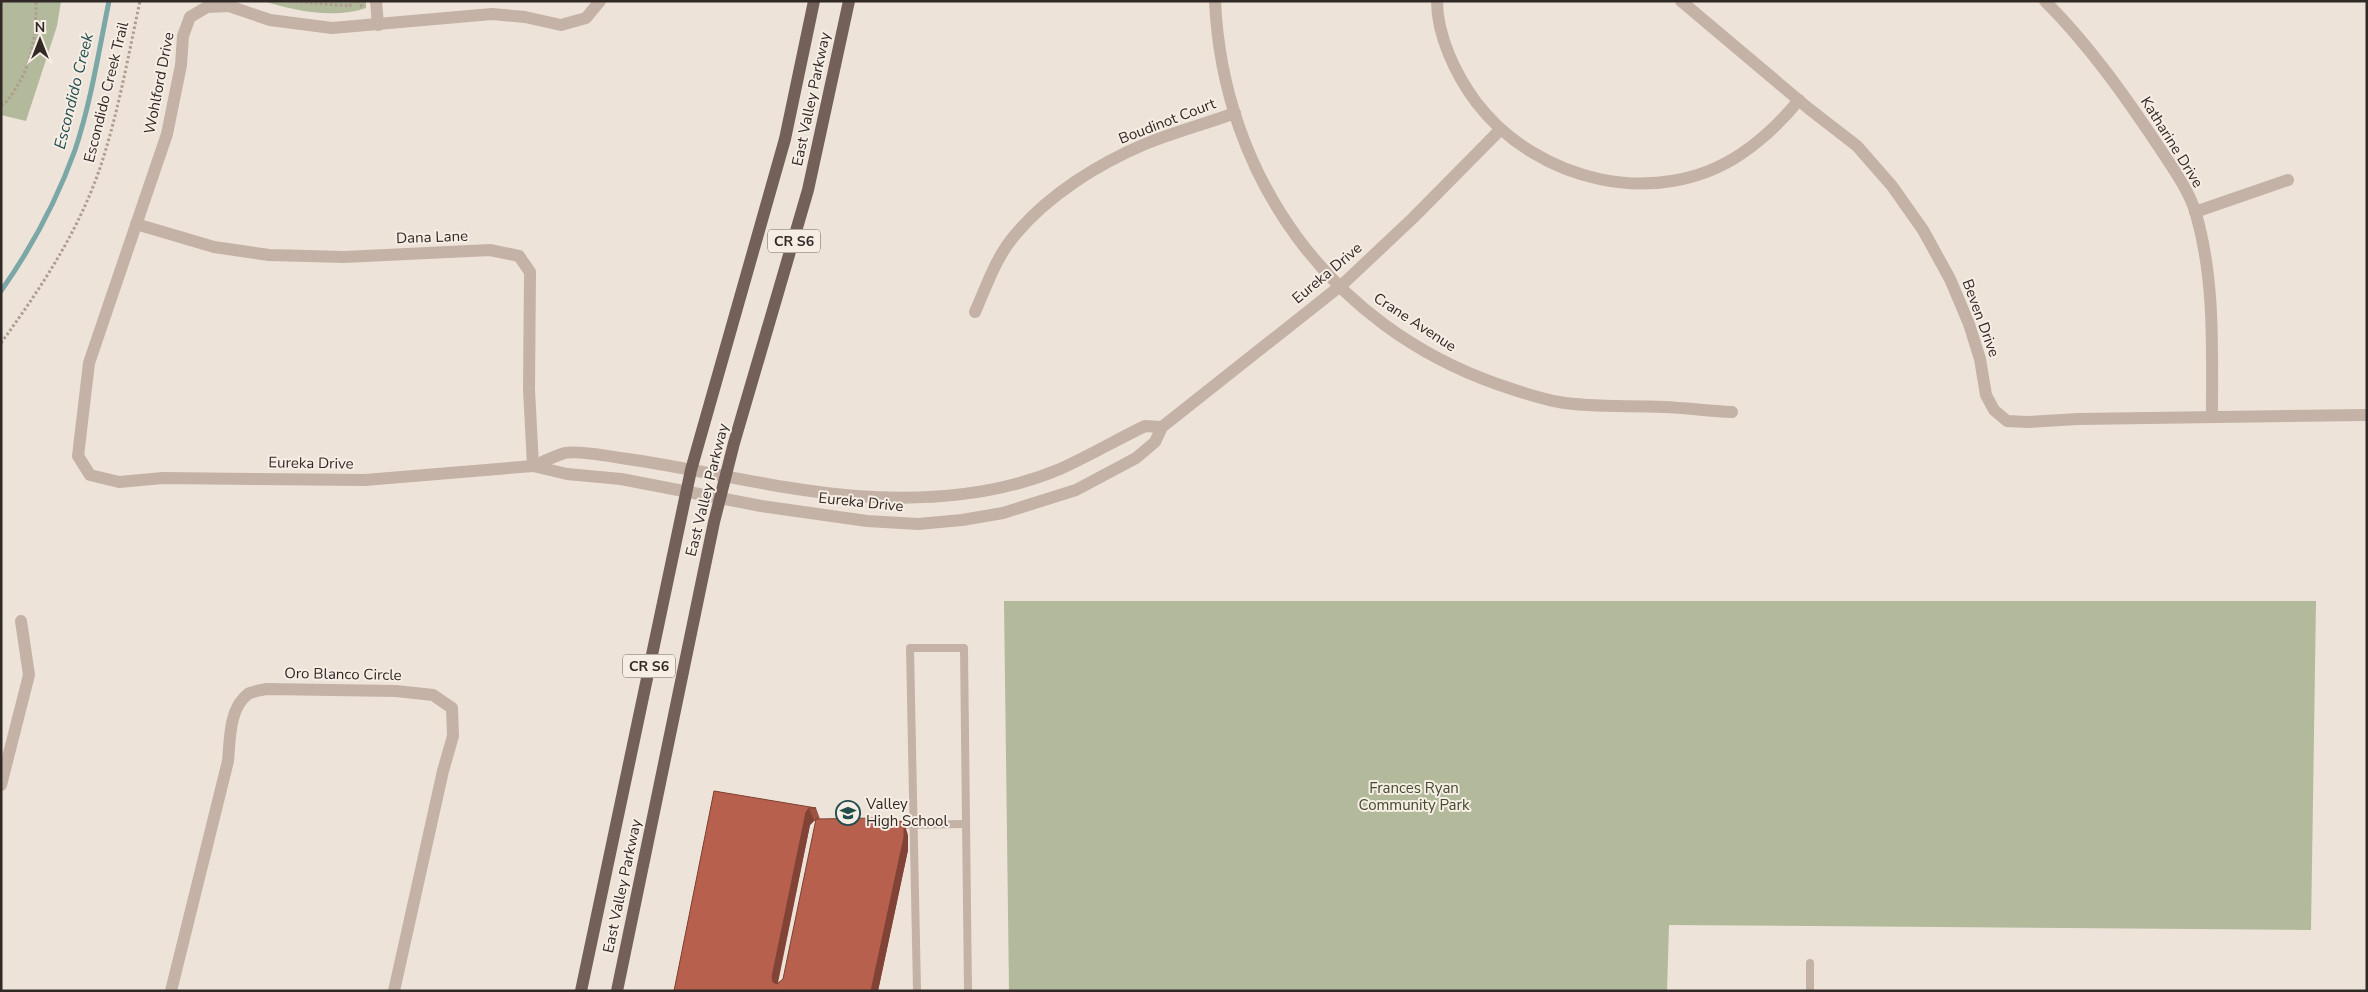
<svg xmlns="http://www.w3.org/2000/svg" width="2368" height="992" font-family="'Nunito Sans',sans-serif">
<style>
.green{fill:#b2ba9b}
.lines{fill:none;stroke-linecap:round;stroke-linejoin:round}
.stream{stroke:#7ba7a6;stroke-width:5}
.path{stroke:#af9c91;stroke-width:3;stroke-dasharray:2.5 2.5;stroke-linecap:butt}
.service{stroke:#c4b2a7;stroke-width:8}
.minor{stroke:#c4b2a7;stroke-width:12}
.tertiary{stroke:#c4b2a7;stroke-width:12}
.primary{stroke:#726059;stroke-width:12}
.wall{fill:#9d5342;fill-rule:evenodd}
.shaded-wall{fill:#804336}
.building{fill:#b7604d;stroke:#804336}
.labels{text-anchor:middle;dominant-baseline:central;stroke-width:4;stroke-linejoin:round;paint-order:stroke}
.shield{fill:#f6ede4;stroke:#6c645f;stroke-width:1}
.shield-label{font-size:14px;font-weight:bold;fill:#312926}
.street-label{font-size:15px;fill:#312926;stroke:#f6ede4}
.park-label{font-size:15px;fill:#434c2d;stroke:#f6ede4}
.poi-label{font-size:15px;fill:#312926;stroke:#f6ede4;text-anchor:start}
.water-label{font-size:16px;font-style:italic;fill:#214d4e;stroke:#f6ede4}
</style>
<rect width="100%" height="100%" fill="#eee3d9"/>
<g class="green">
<polygon points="1,1 61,1 57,26 26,121 1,115"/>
<path d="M 264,1 L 366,1 L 366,8 C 335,19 294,11 264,1 Z"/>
<polygon points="1004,601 2316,601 2311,930 1669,925 1667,991 1009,991"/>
</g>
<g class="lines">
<path class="stream" d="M 1,291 C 32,247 57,200 75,150 C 91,102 99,50 109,1"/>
<g class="path">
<polyline points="290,1 350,6 352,1"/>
<polyline points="357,1 362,7"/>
<path d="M 1,105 C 8,102 10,97 14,91 C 33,63 36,34 36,1"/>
<path d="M 1,343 C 41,288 78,232 100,168 C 118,114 128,57 140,1"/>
</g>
<g class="service">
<polyline points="895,825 966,824"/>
<polyline points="1810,963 1810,991"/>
<polyline points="917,991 910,648 964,648 968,991"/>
</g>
<g class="minor">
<polyline points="376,1 378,25"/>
<path d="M 1215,1 C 1223,177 1331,326 1497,384 C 1517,391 1538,398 1559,402 C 1594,408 1629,405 1664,407 C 1687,408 1709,411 1732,412"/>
<path d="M 1437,1 C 1437,36 1456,75 1476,102 C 1536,181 1656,211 1741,154 C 1763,139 1782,121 1799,100"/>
<polyline points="1681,1 1808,108 1857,146 1892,186 1923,230 1950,279 1969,324 1980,359 1986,395 1994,410 2007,421 2028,422 2078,419 2367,415"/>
<path d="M 2045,1 C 2089,45 2125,96 2159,147 C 2172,167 2189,190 2196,214 C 2215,280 2212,349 2212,417"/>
<polyline points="2195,212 2288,180"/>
<polyline points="136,224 214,247 269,255 344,257 490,250 519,256 530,272 529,389 533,466 365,480 163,478 119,482 90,475 78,456 89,363 167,134 181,65 183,36 190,17 207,7 229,6 270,20 332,28 492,14 525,17 561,25 586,18 600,1"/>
<path d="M 975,312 C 987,285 996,257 1015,235 C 1048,195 1098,164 1145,144 C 1174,132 1205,124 1235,113"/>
<polyline points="1162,427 1344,283 1413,218 1500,130"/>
<polyline points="1,785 29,675 21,621"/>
<path d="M 171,991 L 228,761 C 230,740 229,708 248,694 C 253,691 262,690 267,689 L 396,691 L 433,695 L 452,708 L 453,736 L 443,771 L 394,991"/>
</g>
<path class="tertiary" d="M 1145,426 L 1162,427 L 1155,442 L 1136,458 L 1076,490 L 1003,513 L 962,520 L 918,524 L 867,521 L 761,506 L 621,479 L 567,474 L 533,466 C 543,462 554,456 565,453 C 579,450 613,457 628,459 C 704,470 779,490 856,496 C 925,501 996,496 1060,469 C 1089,456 1116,440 1145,426 Z"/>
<g class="primary">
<polyline points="581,991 691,470 785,139 814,1"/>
<polyline points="617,991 714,522 734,443 808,190 849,1"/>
</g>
</g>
<path class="wall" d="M 714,791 L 816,808 L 820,819 L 908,835 L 908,850 L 878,991 L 674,991 ZM 814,821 L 816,821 L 783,979 L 778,983 L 810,825 Z"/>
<g class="shaded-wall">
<polygon points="809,808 814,821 810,825 776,990 772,977 806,812"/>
<polygon points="904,822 908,835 908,850 878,991 871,991"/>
</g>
<polygon class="building" points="714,791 816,808 809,808 806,812 772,977 773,982 777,984 783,979 816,819 879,818 904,822 904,837 871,991 674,991"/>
<defs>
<symbol id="school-ring" viewBox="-11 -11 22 22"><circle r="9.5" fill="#f6ede4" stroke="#214d4e" stroke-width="1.5"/><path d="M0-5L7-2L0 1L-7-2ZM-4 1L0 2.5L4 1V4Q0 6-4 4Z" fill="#214d4e"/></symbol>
</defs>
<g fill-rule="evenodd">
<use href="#school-ring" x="834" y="799" width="28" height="28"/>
</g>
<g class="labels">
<g class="shield">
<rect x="768" y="229.5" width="52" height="23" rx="4"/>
<rect x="623" y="654.5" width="52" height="23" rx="4"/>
</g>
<g class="shield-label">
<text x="794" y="241">CR S6</text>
<text x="649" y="666">CR S6</text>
</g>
<g class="street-label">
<text transform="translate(159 83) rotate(-79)">Wohlford Drive</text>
<text transform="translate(106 92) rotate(-76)">Escondido Creek Trail</text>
<text transform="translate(811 99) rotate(-78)">East Valley Parkway</text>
<text transform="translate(1167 121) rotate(-21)">Boudinot Court</text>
<text transform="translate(2172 142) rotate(58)">Katharine Drive</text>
<text transform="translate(432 237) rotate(-2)">Dana Lane</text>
<text transform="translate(1327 273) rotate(-40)">Eureka Drive</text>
<text transform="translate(1981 318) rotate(70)">Beven Drive</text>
<text transform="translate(1415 322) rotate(33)">Crane Avenue</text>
<text transform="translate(311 463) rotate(1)">Eureka Drive</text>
<text transform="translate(707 490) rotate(-76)">East Valley Parkway</text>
<text transform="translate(861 502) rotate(6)">Eureka Drive</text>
<text transform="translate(343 674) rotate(1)">Oro Blanco Circle</text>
<text transform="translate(622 886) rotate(-78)">East Valley Parkway</text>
</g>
<g class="park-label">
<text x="1414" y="788">Frances Ryan<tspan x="1414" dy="17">Community Park</tspan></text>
</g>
<g class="poi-label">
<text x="866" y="804">Valley<tspan x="866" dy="17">High School</tspan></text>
</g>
<g class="water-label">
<text transform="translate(74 91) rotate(-76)">Escondido Creek</text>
</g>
</g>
<rect width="2368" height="992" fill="none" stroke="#312926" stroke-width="5"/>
<g transform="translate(40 40)" stroke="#f6ede4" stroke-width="4" paint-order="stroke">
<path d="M0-4L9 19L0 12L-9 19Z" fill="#312926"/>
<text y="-8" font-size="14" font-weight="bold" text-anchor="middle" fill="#312926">N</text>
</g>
</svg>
